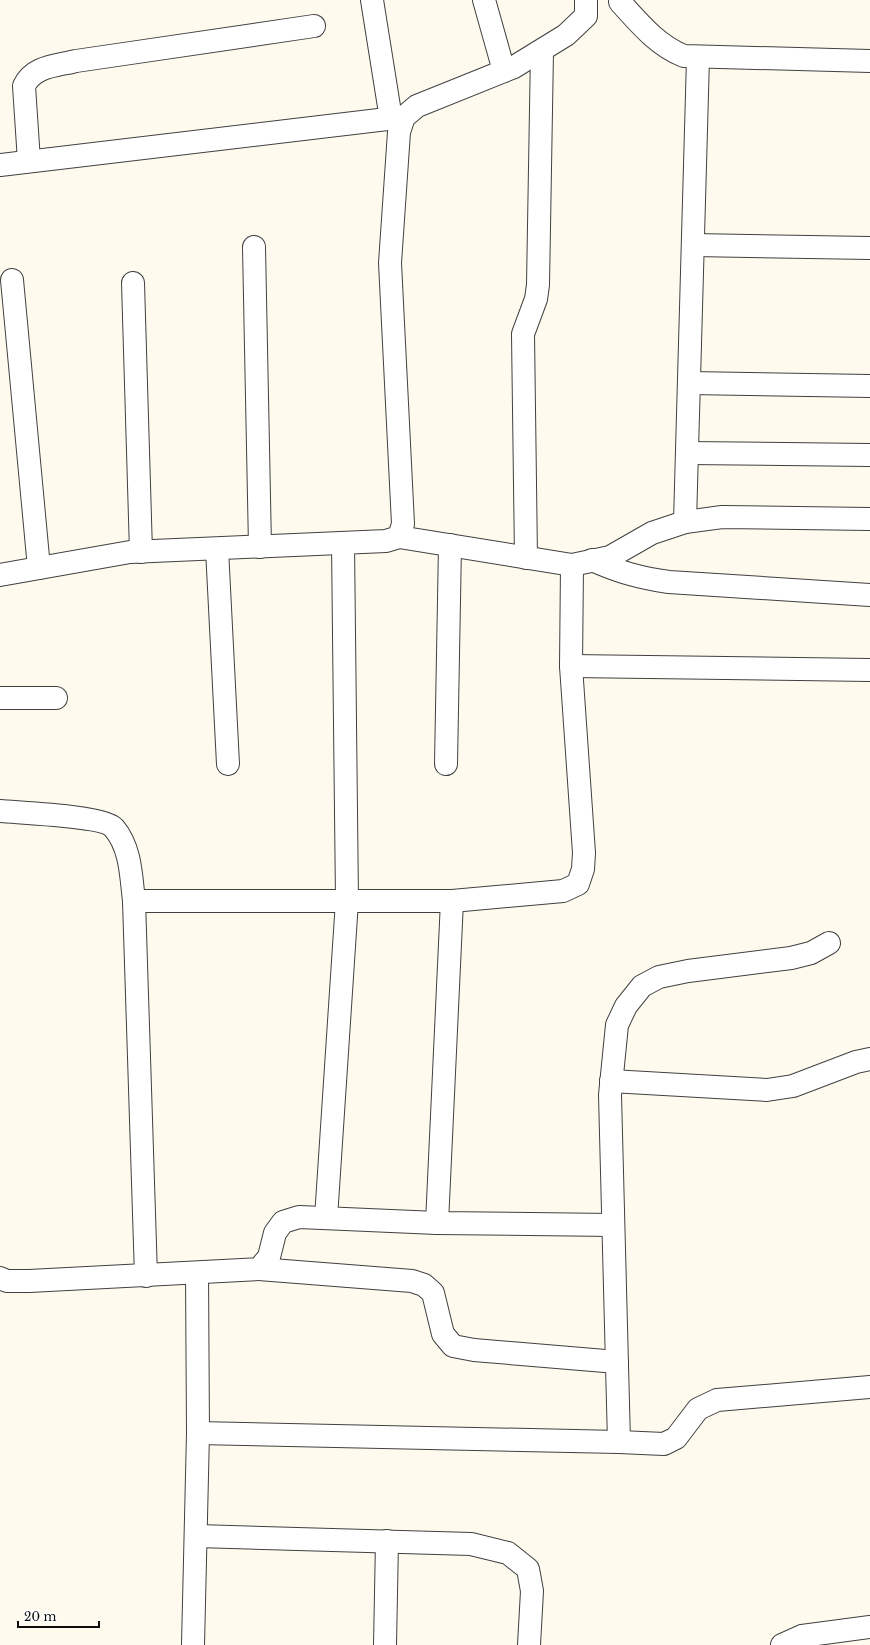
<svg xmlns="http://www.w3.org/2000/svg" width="870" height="1645" font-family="'Libre Baskerville',serif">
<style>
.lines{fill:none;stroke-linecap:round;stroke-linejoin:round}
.minor-casing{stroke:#404040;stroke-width:24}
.minor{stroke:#fff;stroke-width:22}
</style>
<rect width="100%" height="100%" fill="#fffaee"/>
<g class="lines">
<defs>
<g id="minor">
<polyline points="372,0 391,119"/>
<polyline points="484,0 504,71"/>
<path d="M 620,2 C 640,24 657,45 684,56 L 870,61"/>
<path d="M 29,161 L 24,86 C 33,66 56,66 76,61 L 314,26"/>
<polyline points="0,165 404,117"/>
<polyline points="693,245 870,248"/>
<polyline points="254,247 260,547"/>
<polyline points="12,280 39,568"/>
<polyline points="133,283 141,552"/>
<polyline points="689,383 870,386"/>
<polyline points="687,453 870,455"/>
<polyline points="685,522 698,58"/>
<polyline points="399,537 572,565 610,557 652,533 685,522 722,517 870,519"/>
<polyline points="217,549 228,764"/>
<polyline points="526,558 523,334 536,299 538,285 542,51"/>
<path d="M 592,560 C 619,572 640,578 669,582 L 870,595"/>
<polyline points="0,575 130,552 386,541 399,537 403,524 390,263 399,132 404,117 417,106 514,67 566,35 586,16 586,0"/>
<polyline points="571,666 870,670"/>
<polyline points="0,698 56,698"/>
<polyline points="446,764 450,545"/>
<path d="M 0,811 C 20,813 104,816 114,828 C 131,848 131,876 134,901 L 146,1276"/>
<polyline points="134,901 452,901 563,891 578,884 583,869 584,853 571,666 572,565"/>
<polyline points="611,1081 767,1090 793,1086 856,1062 870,1059"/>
<polyline points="326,1218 347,901 343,543"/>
<polyline points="437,1223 452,901"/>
<polyline points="259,1269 412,1281 424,1285 433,1293 443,1334 453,1346 474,1350 617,1362"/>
<polyline points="0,1278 7,1281 29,1281 259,1269 269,1257 275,1233 283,1222 299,1217 437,1223 613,1225"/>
<polyline points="198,1433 619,1442 664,1444 676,1438 698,1409 717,1400 870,1387"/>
<polyline points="619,1442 610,1095 617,1025 626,1006 642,986 659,977 688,971 791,958 811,953 829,943"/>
<polyline points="197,1536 471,1544 508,1553 528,1569 532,1591 529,1645"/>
<polyline points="193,1645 198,1433 197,1273"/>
<polyline points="385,1645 387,1541"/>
<polyline points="782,1645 802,1636 870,1627"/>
</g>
</defs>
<use href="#minor" class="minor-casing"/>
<use href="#minor" class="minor"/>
</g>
<path d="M18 1621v6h81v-6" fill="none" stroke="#0d0d0d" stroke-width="2"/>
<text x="24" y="1621" font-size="12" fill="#0d0d0d" stroke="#ffffff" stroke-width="3" paint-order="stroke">20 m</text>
</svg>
